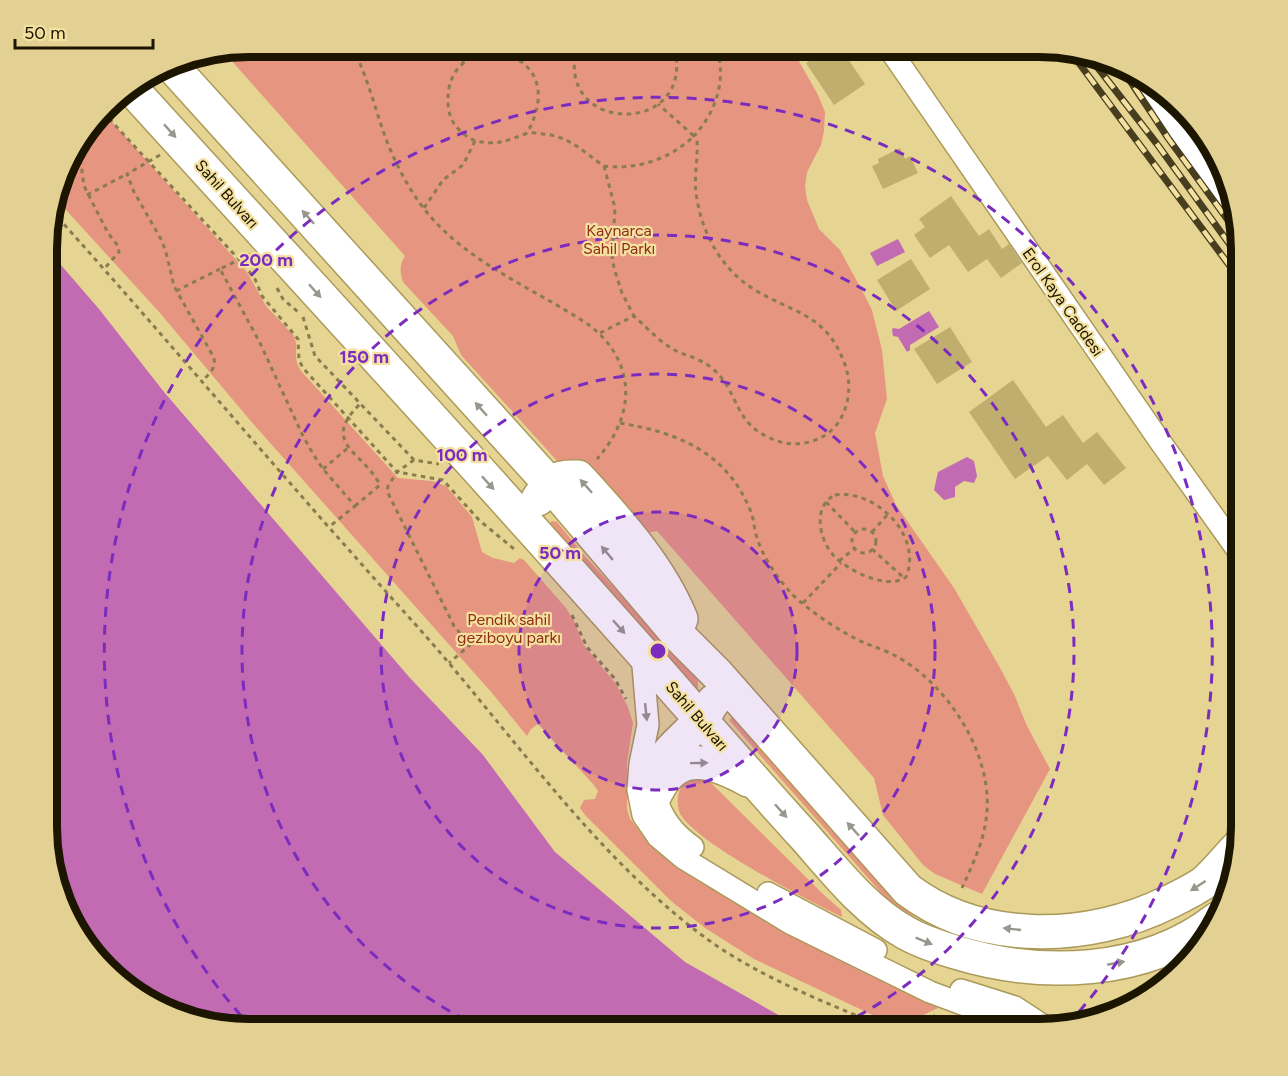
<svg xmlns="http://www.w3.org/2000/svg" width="1288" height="1076" font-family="Figtree,sans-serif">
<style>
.green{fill:#e69581}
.water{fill:#c26bb2}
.building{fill:#c0ae6f}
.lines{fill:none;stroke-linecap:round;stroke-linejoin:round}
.street-casing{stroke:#ab9a5a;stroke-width:24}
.secondary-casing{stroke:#ab9a5a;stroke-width:33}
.highway-casing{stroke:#ab9a5a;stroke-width:36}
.path{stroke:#897c4f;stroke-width:3;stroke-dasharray:4.5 4.5;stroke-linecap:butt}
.street{stroke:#fff;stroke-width:21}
.secondary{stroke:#fff;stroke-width:30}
.highway{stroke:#fff;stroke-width:33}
.rail-casing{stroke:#473e1f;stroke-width:7}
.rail{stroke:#f4e1a0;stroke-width:4.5;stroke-dasharray:14;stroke-linecap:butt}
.oneway{fill:#99968c}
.ring{fill:none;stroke:#7b2cbf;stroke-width:3;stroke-dasharray:10 8}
.labels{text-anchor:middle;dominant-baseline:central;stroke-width:4.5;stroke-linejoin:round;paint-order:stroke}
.street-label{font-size:16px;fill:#1c1500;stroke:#f4e1a0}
.park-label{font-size:16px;fill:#902e17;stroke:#f4e1a0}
.rim{fill:none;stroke:#1c1500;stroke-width:8}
.centre{fill:#7b2cbf;stroke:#f4e1a0;stroke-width:3}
.ring-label{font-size:18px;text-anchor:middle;font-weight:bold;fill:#7b2cbf;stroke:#f4e1a0;stroke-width:4.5;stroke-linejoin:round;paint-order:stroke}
</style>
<rect width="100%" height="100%" fill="#e6d493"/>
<g class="green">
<path d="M 249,47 L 791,47 L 818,95 L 825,112 L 824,131 L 821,145 L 807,172 L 805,187 L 807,200 L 819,229 L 840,250 L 865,296 L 872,310 L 882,350 L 887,399 L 875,433 L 883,476 L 896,505 L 954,588 L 999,666 L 1014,694 L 1027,726 L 1050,769 L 982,894 L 935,874 L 923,865 L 883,815 L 874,778 L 657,531 L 638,534 L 578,484 L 461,355 L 453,336 L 403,282 C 400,273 399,265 405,256 L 223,51 Z"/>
<path d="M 103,112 L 247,272 L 266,306 L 294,336 C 300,350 291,357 302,372 L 398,478 L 432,481 L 446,486 L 472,517 L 482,552 L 493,558 L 514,563 L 520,558 L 524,560 L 566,608 L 574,621 L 583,644 L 616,684 L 628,707 L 633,723 L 627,763 L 627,809 L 630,819 L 656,851 L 690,876 L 823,952 L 938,1008 L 898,1027 L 754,959 L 705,928 L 671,901 L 585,815 L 580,808 L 584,800 L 595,799 L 598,791 L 593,784 L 538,724 L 531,729 L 527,736 L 492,693 L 249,419 L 160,313 L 56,199 L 74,148 Z"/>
<polygon points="552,521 557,522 584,555 650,627 693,671 698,681 698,691 546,528"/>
<polygon points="736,714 918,915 916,917 899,909 884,896 729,720"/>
<path d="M 688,777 L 705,777 L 824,895 L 841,910 L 842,917 C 810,901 689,840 679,811 C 675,798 680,786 688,777 Z"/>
</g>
<g class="water">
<polygon points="898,239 905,252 877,266 870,253"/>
<polygon points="48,250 99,309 164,392 410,678 483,755 555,852 685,962 782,1017 776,1029 236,1029 171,1014 106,970 67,916 47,840"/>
<polygon points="929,311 939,327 910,345 910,350 907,352 898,337 893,336 892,330 893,328 899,329"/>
<polygon points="967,457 974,461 977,476 974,483 964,481 955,487 955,497 944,500 934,490 938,472"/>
</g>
<g class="building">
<polygon points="809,47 840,47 865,84 834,105 806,63 816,57"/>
<polygon points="900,148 905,159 910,156 918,173 883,189 872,166 879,163 878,159"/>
<polygon points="951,196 979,236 989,229 1002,249 1009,244 1022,263 1001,278 987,259 968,272 949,245 930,258 914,235 925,227 919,219"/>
<polygon points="911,259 930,289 896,311 877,280"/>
<polygon points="950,327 972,362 937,384 914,349"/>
<polygon points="1013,380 1046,427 1063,415 1083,443 1097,432 1126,468 1104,485 1087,464 1067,480 1048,456 1015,479 969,412"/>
</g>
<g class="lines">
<defs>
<g id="street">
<polyline points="888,47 1159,440 1241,555"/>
<polyline points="642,654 648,725 640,764 638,790 643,815 658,837 683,858 790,923 930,992 1000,1018 1017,1029"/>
<path d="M 655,795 C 662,818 673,833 693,847"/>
<polyline points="768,893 876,950"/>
<polyline points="961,990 1015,1007 1047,1028"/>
</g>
<polyline id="secondary" points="1146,82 1230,194"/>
<g id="highway">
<path d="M 171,65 L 549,483 L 678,635 L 717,674 L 908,890 C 981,945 1089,942 1169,902 C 1181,896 1194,890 1205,882 C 1217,871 1228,857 1240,845"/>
<path d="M 131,88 C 305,280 481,470 653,665 C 703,722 753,780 805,837 C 835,871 866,911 906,933 C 922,942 938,947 955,952 C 1040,978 1144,976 1217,919"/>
<path d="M 538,499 C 551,480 555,476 578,477 C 617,520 659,565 681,619"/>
<path d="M 657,791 C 679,748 715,762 748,780"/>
<path d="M 655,795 C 653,756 678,746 700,721 C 706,715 709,707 714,701"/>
</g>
</defs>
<use href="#street" class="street-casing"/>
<use href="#secondary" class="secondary-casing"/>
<use href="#highway" class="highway-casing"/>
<g class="path">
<path d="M 352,47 C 371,82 377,122 394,158 C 403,178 416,200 430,216 C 472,265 537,290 589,325 C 637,362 636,415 597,459"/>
<path d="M 577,47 C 553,136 698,137 674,47"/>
<polyline points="497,52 506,47"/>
<polyline points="463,63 464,47"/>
<polyline points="103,112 244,265 255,279 262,296 298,339 299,360 303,368 397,472 388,486 387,491 454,626 470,645 449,663"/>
<path d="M 475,141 C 459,133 448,121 448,102 C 445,23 577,44 527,133"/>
<polyline points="78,142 84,186 108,233 118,246 119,252 104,269"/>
<path d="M 160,155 L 127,174 L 134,192 L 162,241 L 167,256 L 174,286 L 214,358 C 216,369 209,374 202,381"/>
<polyline points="604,166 615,208 612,256 614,268 622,293 634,316"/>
<polyline points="87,195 127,174"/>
<path d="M 424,208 L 443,180 L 463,165 L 475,141 C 497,145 504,142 525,134 C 530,132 537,133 543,134 C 570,136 583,152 604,166 C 638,170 670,159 694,136 L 658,104"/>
<path d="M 52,211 C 156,326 255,445 358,560 C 384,590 411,619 437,649 C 520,746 601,860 703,936 C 756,976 829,1004 889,1029"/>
<polyline points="250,254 220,269 260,343 302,434 313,454 323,469 355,506 329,527"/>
<polyline points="277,288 283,299 298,312"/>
<polyline points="176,291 220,269"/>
<polyline points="303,317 315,356 414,460 439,464"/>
<path d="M 600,333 L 634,316 C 645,326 656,338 668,346 C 682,356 697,356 712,368 C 739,391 733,421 768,437 C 780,443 790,445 803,443 C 816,442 830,434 838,423 C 850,405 852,382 844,362 C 825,312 791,313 752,288 C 720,268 700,229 696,192 C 694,176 698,159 697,142 L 694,136 C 717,110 726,81 717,47"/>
<path d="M 620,423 C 679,433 727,452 751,512 C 754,520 754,529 757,538 C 763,557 777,577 790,592 C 806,609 843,634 865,643 C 874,647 885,650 894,655 C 948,683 996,758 986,820 C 983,843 972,866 962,888"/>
<polyline points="414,460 397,472 443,480 479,520 514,549"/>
<polyline points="323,469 349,447"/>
<path d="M 835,495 C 876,489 923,536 906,577 C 888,591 847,570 834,556 C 819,540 812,506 835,495 Z"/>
<polyline points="826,502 856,533"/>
<path d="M 355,506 L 380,485 C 364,452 319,444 360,404"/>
<circle cx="864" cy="541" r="12"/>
<polyline points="872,532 888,514"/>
<polyline points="872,549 904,578"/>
<polyline points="839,561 855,548"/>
<polyline points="803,603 841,563"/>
<polyline points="572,615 587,647 615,679 626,699"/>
<polyline points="911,1029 935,1015"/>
</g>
<use href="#street" class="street"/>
<use href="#secondary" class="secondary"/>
<use href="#highway" class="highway"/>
<defs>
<g id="rail">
<polyline points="1070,51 1241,281"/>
<polyline points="1088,55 1157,144 1241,260"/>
<polyline points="1119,64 1168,138 1238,234"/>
</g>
</defs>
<use href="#rail" class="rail-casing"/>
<use href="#rail" class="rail"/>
</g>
<defs><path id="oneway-solid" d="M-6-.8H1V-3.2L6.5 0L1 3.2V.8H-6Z" transform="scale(1.5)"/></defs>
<g class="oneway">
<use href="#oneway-solid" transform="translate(170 131) rotate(48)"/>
<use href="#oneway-solid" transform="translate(308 217) rotate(-132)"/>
<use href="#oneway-solid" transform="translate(315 291) rotate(48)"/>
<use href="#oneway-solid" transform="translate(481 409) rotate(-132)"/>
<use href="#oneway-solid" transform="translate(488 483) rotate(48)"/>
<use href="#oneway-solid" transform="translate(586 486) rotate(-132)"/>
<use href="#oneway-solid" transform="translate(607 553) rotate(-130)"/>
<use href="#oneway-solid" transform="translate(619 627) rotate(48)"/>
<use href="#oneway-solid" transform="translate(646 712) rotate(84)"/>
<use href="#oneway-solid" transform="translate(699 763) rotate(-1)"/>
<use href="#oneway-solid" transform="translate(781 811) rotate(48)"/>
<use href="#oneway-solid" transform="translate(853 829) rotate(-132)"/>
<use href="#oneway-solid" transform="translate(1198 886) rotate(147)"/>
<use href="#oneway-solid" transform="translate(1012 929) rotate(-174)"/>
<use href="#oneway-solid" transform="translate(924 941) rotate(22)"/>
<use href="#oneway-solid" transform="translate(1116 963) rotate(-11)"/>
</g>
<circle cx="658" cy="651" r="139" fill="#7b2cbf" fill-opacity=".12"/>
<g class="ring">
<circle cx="658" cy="651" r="139"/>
<circle cx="658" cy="651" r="277"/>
<path d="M482 1028A416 416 0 1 1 834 1028"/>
<path d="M253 1029A554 554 0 1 1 1070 1022"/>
</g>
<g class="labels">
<g class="street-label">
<text transform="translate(227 194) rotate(48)">Sahil Bulvarı</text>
<text transform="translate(1063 302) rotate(55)">Erol Kaya Caddesi</text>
<text transform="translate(697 716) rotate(49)">Sahil Bulvarı</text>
</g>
<g class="park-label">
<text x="619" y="230">Kaynarca<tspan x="619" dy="18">Sahil Parkı</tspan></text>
<text x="509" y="619">Pendik sahil<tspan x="509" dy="18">geziboyu parkı</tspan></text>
</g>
</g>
<path d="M0 0H1288V1076H0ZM249 57H1039A192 192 0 0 1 1231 249V827A192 192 0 0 1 1039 1019H249A192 192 0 0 1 57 827V249A192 192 0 0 1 249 57Z" fill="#e3d193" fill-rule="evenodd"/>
<path class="rim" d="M249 57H1039A192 192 0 0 1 1231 249V827A192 192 0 0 1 1039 1019H249A192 192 0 0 1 57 827V249A192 192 0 0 1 249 57Z"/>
<circle cx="658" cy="651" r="9" class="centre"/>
<g class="ring-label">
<text x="266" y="266">200 m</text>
<text x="364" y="363">150 m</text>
<text x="462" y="461">100 m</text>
<text x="560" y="559">50 m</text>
</g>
<path d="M15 39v9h138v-9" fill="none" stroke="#1c1500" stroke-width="3"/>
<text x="24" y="39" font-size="18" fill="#1c1500" stroke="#f4e1a0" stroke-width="4.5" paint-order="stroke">50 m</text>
</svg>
